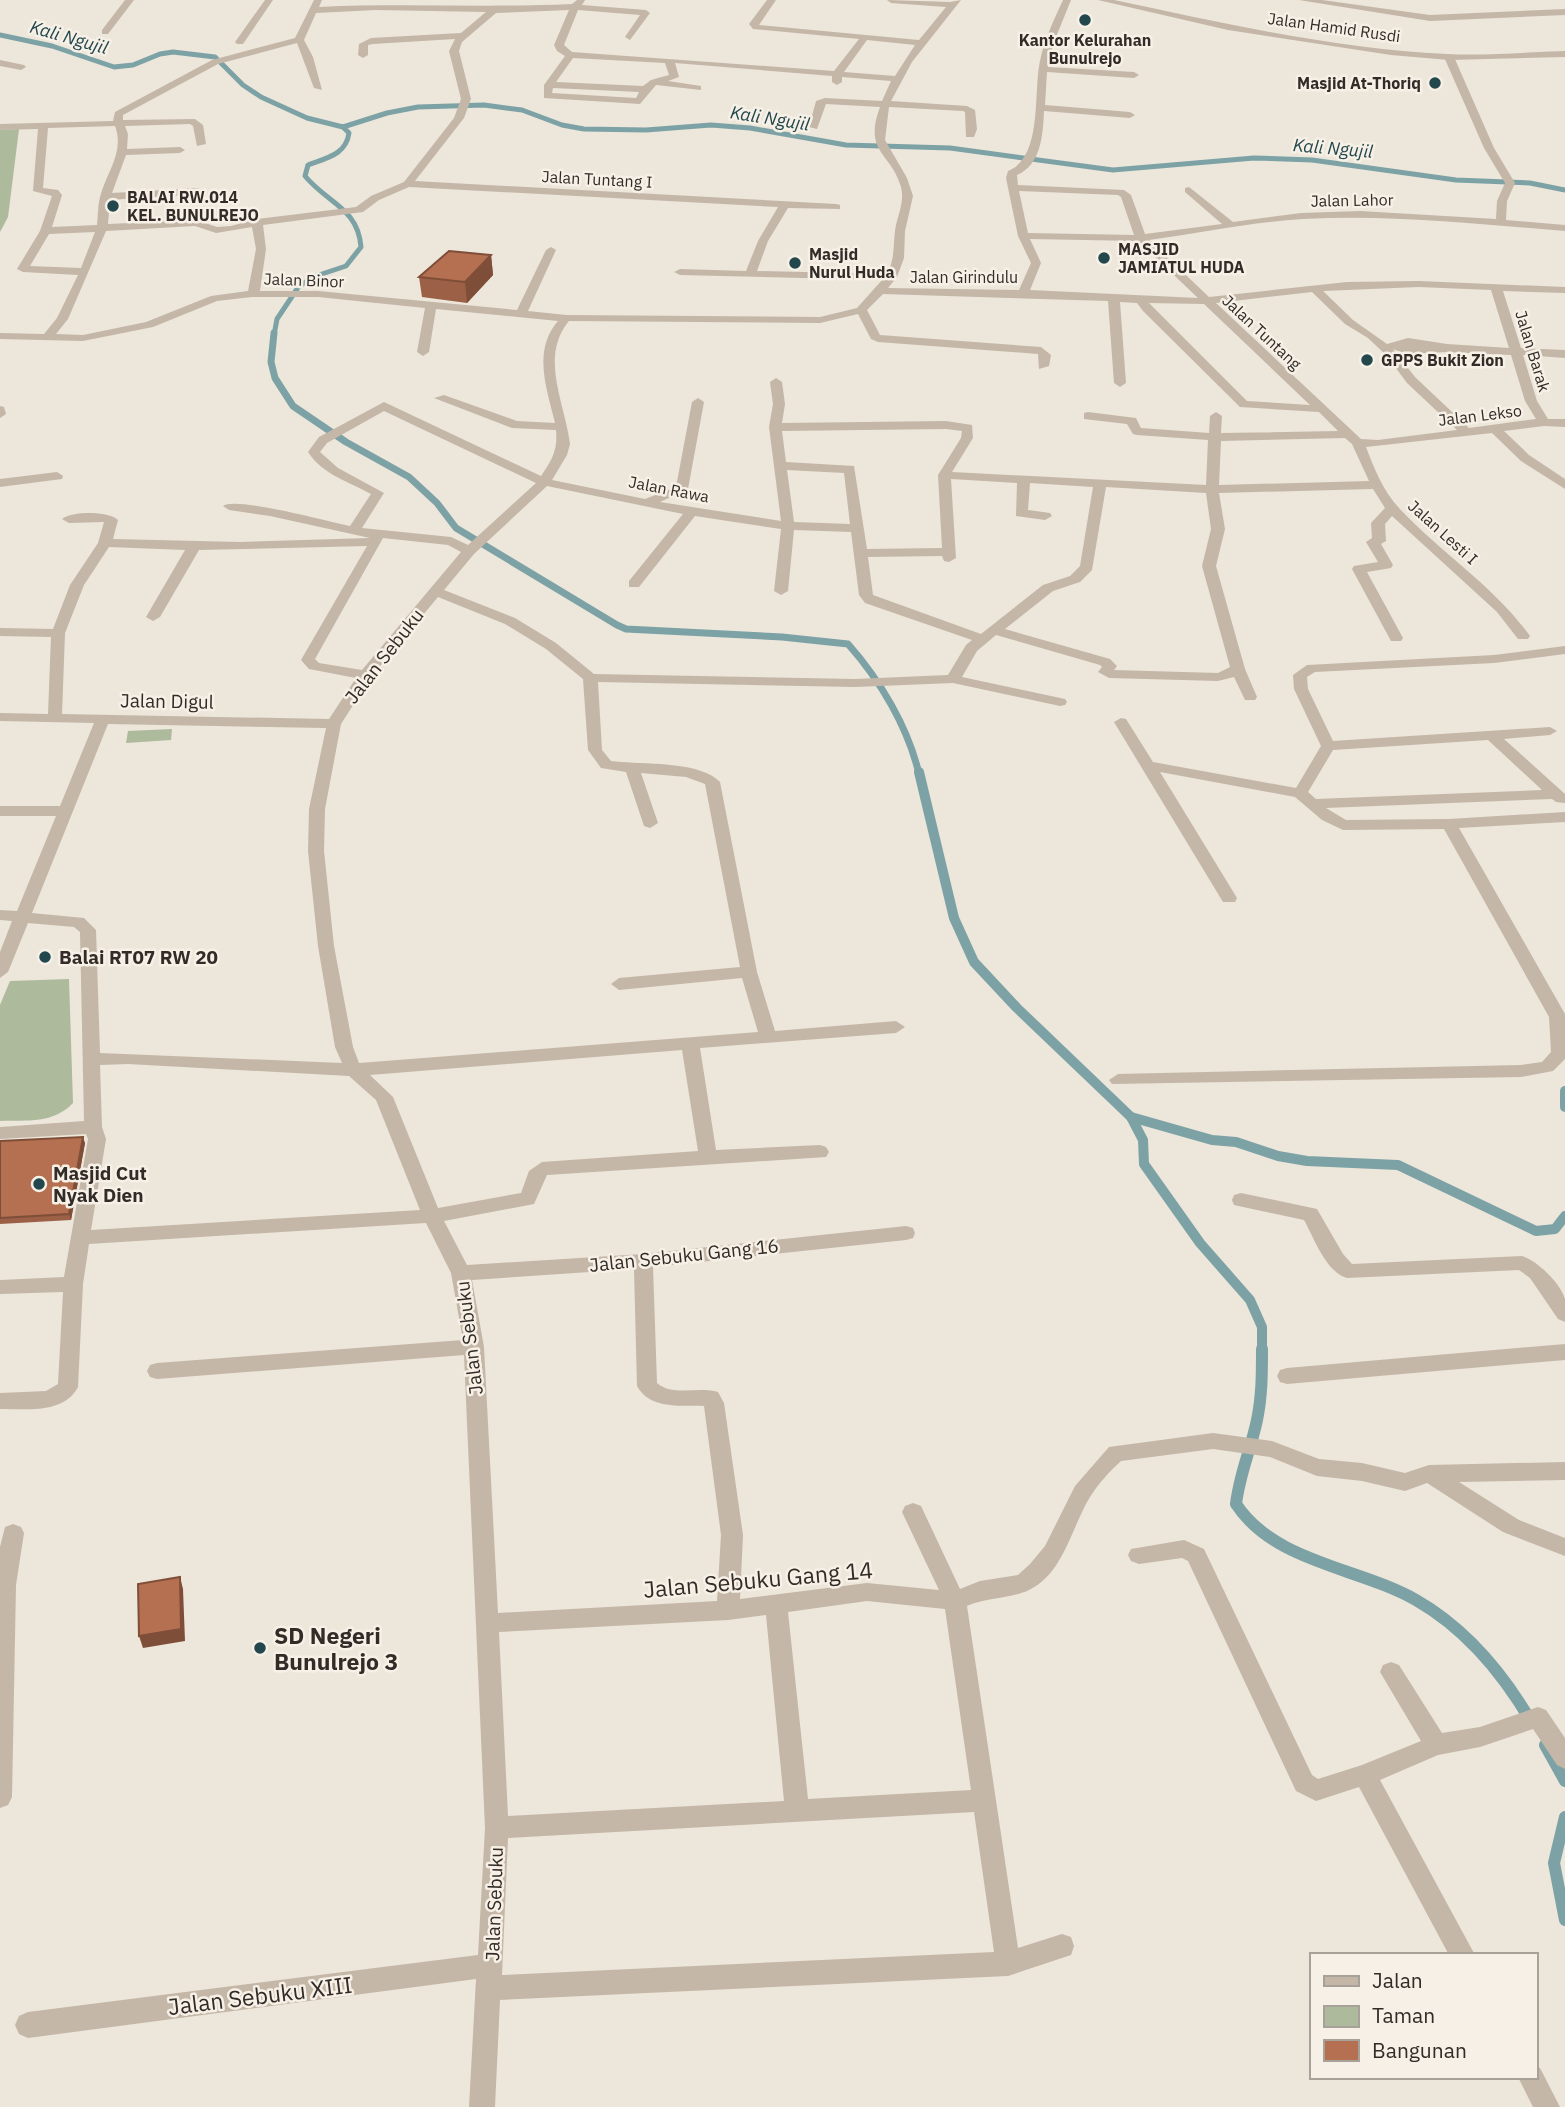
<svg xmlns="http://www.w3.org/2000/svg" width="1565" height="2107" font-family="'IBM Plex Sans',sans-serif">
<style>
.green{fill:#aeba9c}
.lines{fill:none;stroke-linecap:round;stroke-linejoin:round}
.stream-far3{stroke:#7da2a6;stroke-width:5}
.stream-far2{stroke:#7da2a6;stroke-width:7}
.stream-far1{stroke:#7da2a6;stroke-width:10}
.stream{stroke:#7da2a6;stroke-width:12}
.minor{fill:#c4b7a8;fill-rule:evenodd}
.tertiary{fill:#c4b7a8;fill-rule:evenodd}
.wall{fill:#9c6046}
.shaded-wall{fill:#7f4e39}
.building{fill:#b57051;stroke:#7f4e39;stroke-width:2}
.poi-dot{fill:#22474d;stroke:#f6f0e6;stroke-width:2.5}
.labels{text-anchor:middle;dominant-baseline:central;stroke-width:5;stroke-linejoin:round;paint-order:stroke}
.far-street-label{font-size:16px;fill:#322b27;stroke:#f6f0e6}
.far-poi-label{font-size:16px;font-weight:bold;fill:#322b27;stroke:#f6f0e6;text-anchor:start}
.far-water-label{font-size:18px;font-style:italic;fill:#22474d;stroke:#f6f0e6}
.street-label{font-size:19px;fill:#322b27;stroke:#f6f0e6}
.poi-label{font-size:19px;font-weight:bold;fill:#322b27;stroke:#f6f0e6;text-anchor:start}
.near-street-label{font-size:23px;fill:#322b27;stroke:#f6f0e6}
.near-poi-label{font-size:23px;font-weight:bold;fill:#322b27;stroke:#f6f0e6;text-anchor:start}
</style>
<rect width="100%" height="100%" fill="#ede6da"/>
<g class="green">
<polygon points="19,129 8,217 0,232 0,130"/>
<polygon points="172,729 171,740 126,743 128,731"/>
<path d="M 69,979 L 73,1103 C 53,1124 28,1120 0,1121 L 0,1005 L 10,981 Z"/>
</g>
<g class="lines">
<g class="stream-far3">
<polyline points="0,35 52,46 114,67 133,65 160,54 173,52 215,57 243,85 261,97 307,118 343,127 387,113 418,107 484,105 522,110 562,125 584,129 646,130 711,125 750,128 846,145 950,148 1113,170 1254,158 1312,160 1456,180 1530,183 1565,190"/>
<path d="M 274,335 L 277,319 L 299,286 L 316,276 L 346,266 L 361,247 C 358,208 327,203 305,176 L 308,165 C 326,158 346,155 349,133 L 343,127"/>
</g>
<path class="stream-far2" d="M 274,333 L 271,362 L 275,378 L 293,406 L 346,442 L 409,477 L 437,503 L 456,528 L 617,625 L 626,629 L 782,637 L 848,644 C 880,680 908,727 919,774"/>
<g class="stream-far1">
<polyline points="919,772 954,918 974,962 1017,1008 1131,1117 1143,1140 1144,1164 1200,1243 1250,1300 1262,1327 1262,1351"/>
<polyline points="1565,1091 1565,1107"/>
<polyline points="1131,1117 1212,1140 1236,1142 1278,1156 1307,1161 1398,1165 1536,1231 1555,1229 1565,1216"/>
</g>
<g class="stream">
<path d="M 1262,1349 C 1262,1373 1262,1396 1257,1420 C 1251,1449 1240,1472 1236,1504 C 1275,1563 1358,1567 1416,1600 C 1465,1628 1504,1675 1532,1723"/>
<polyline points="1545,1745 1565,1781"/>
<polyline points="1565,1817 1554,1863 1565,1920"/>
</g>
<g class="minor">
<polygon points="125,0 134,0 108,34 102,34 102,30"/>
<polygon points="265,0 273,0 243,44 237,44 235,42"/>
<path d="M 314,0 L 322,0 L 319,7 C 403,3 487,8 572,4 L 577,0 L 585,0 L 582,5 L 646,10 L 650,13 L 630,40 L 625,37 L 640,15 L 578,10 L 564,45 L 572,52 L 834,71 L 859,39 L 753,29 L 749,24 L 767,0 L 776,0 L 759,25 L 919,40 L 946,7 L 891,3 L 887,0 L 950,2 L 961,0 L 912,62 L 891,101 L 967,106 L 975,110 L 977,129 L 974,137 L 966,137 L 965,112 L 963,111 L 889,107 L 885,140 L 907,178 L 913,196 L 905,231 L 904,258 L 897,277 L 888,288 L 1019,290 L 1031,263 L 1018,236 L 1006,178 L 1008,171 C 1043,157 1033,93 1040,61 C 1044,40 1054,20 1063,0 L 1071,0 L 1054,42 L 1048,67 L 1134,72 L 1139,75 L 1134,78 L 1047,72 L 1045,105 L 1130,112 L 1135,115 L 1130,118 L 1044,111 C 1043,135 1041,165 1017,175 L 1018,185 L 1124,190 L 1131,195 L 1145,234 L 1222,224 L 1185,192 L 1185,188 L 1189,187 L 1233,222 L 1301,213 L 1360,211 L 1496,219 L 1497,201 L 1505,183 L 1484,148 L 1444,57 L 1449,54 L 1454,57 L 1494,148 L 1515,183 L 1507,201 L 1506,220 L 1565,225 L 1565,231 C 1478,224 1391,214 1303,219 C 1252,222 1200,233 1149,240 L 1209,297 L 1347,282 L 1419,281 L 1565,287 L 1565,293 L 1503,291 L 1521,348 L 1565,350 L 1565,358 L 1523,355 L 1537,401 L 1548,419 L 1565,419 L 1565,427 L 1544,426 L 1504,431 L 1529,455 L 1565,479 L 1565,489 L 1521,461 L 1492,433 L 1366,447 C 1374,468 1383,491 1399,508 C 1441,553 1494,586 1530,636 L 1528,639 L 1518,639 L 1497,612 L 1392,516 L 1385,524 L 1386,541 L 1381,544 L 1393,565 L 1391,568 L 1367,572 L 1403,638 L 1401,641 L 1391,641 L 1352,569 L 1354,566 L 1378,562 L 1366,542 L 1372,538 L 1371,523 L 1385,508 L 1373,489 L 1219,493 L 1225,529 L 1216,566 L 1245,669 L 1257,697 L 1255,700 L 1245,700 L 1234,677 L 1218,681 L 1109,678 L 1098,672 L 1102,667 L 1100,665 L 996,635 L 977,651 L 962,677 L 1065,699 L 1067,702 L 1065,705 L 1060,706 L 953,683 L 855,687 L 598,682 L 602,750 L 611,761 C 640,765 699,760 720,782 L 757,972 L 775,1031 L 896,1021 L 905,1027 L 896,1033 L 700,1048 L 716,1150 L 820,1145 L 826,1147 L 829,1152 L 826,1157 L 547,1175 L 534,1204 L 444,1221 L 467,1265 L 643,1254 L 906,1226 L 913,1228 L 915,1233 L 913,1238 L 906,1240 L 653,1267 L 657,1383 C 673,1397 699,1386 718,1392 L 724,1403 L 743,1535 L 740,1599 L 867,1583 L 939,1590 L 902,1512 L 905,1506 L 913,1503 L 921,1506 L 960,1589 L 980,1581 L 1018,1575 L 1030,1564 L 1045,1546 L 1075,1486 L 1109,1447 L 1213,1433 L 1272,1441 L 1319,1459 L 1362,1463 L 1405,1473 L 1429,1465 L 1565,1462 L 1565,1480 L 1459,1482 L 1519,1520 L 1565,1538 L 1565,1556 L 1503,1532 L 1427,1483 L 1405,1491 L 1362,1481 L 1317,1476 L 1270,1457 L 1213,1449 L 1121,1461 C 1110,1471 1098,1484 1090,1497 C 1071,1528 1064,1573 1029,1590 C 1010,1599 987,1597 967,1606 L 1018,1948 L 1062,1934 L 1071,1937 L 1074,1946 L 1071,1955 L 1008,1976 L 500,2000 L 495,2107 L 469,2107 L 476,1979 L 28,2038 L 19,2034 L 15,2025 L 19,2016 L 28,2012 L 478,1955 L 485,1828 L 464,1355 L 157,1379 L 150,1377 L 147,1371 L 150,1365 L 157,1363 L 463,1340 L 451,1273 L 426,1223 L 89,1244 L 83,1284 L 78,1387 C 64,1414 26,1409 0,1409 L 0,1393 L 46,1391 L 58,1384 L 63,1292 L 0,1294 L 0,1280 L 64,1277 L 88,1139 L 86,1134 L 0,1139 L 0,1127 L 84,1121 L 80,932 L 74,927 L 28,923 L 8,972 L 0,978 L 0,952 L 12,921 L 0,920 L 0,910 L 17,911 L 56,816 L 0,816 L 0,806 L 60,806 L 94,723 L 0,721 L 0,713 L 48,714 L 51,637 L 0,636 L 0,628 L 53,629 L 70,585 L 98,543 L 104,522 L 69,523 L 62,519 C 73,511 108,511 118,520 L 113,539 L 240,542 L 370,538 L 270,516 L 229,510 L 223,506 C 235,496 329,522 350,526 L 371,494 C 348,481 323,475 308,452 L 319,437 L 384,402 L 541,476 C 552,460 558,450 556,430 L 512,428 L 434,398 L 444,395 L 517,421 L 555,423 C 547,389 532,351 558,321 L 436,309 L 429,352 L 423,356 L 417,352 L 425,308 L 318,297 L 252,297 L 217,301 L 153,327 L 83,341 L 0,339 L 0,333 L 44,334 L 57,318 L 78,275 L 23,272 L 17,269 L 40,231 L 52,196 L 33,191 L 38,129 L 0,130 L 0,124 L 113,121 L 115,112 L 212,60 L 295,38 ZM 376,10 L 486,12 L 461,33 L 371,38 L 359,44 L 358,55 L 363,58 L 368,55 L 368,45 L 373,44 L 455,39 L 449,51 L 461,99 L 454,118 L 404,182 L 371,196 L 356,207 L 257,219 L 231,226 L 217,227 L 196,220 L 108,224 L 110,200 L 198,194 L 203,191 L 198,188 L 112,193 L 126,155 L 180,153 L 185,150 L 180,147 L 127,149 L 128,134 L 125,126 L 190,124 L 193,126 L 197,146 L 206,144 L 203,125 L 195,119 L 123,120 L 123,115 L 218,64 L 297,43 L 314,88 L 322,90 L 313,57 L 304,40 L 316,13 ZM 569,10 L 554,45 L 557,51 L 565,56 L 544,85 L 544,98 L 640,104 L 656,85 L 701,90 L 701,86 L 668,81 L 679,77 L 675,63 L 832,76 L 832,82 L 837,85 L 842,82 L 842,77 L 891,81 L 882,101 L 825,98 L 816,101 L 809,127 L 817,129 L 826,104 L 880,107 C 863,153 891,152 901,187 C 905,203 897,216 895,231 C 893,247 895,259 887,274 L 757,271 L 768,241 L 788,208 L 840,209 L 840,205 L 836,204 L 415,181 L 464,118 L 471,99 L 459,51 L 462,42 L 496,13 ZM 867,40 L 915,45 L 895,76 L 844,72 ZM 573,58 L 665,63 L 669,75 L 651,80 L 643,86 L 556,82 ZM 553,88 L 639,92 L 636,98 L 552,93 ZM 115,126 C 125,152 106,173 100,197 C 98,205 98,216 97,225 L 52,227 L 62,195 L 58,190 L 43,188 L 48,128 ZM 409,187 L 778,207 L 758,241 L 746,271 L 680,269 L 674,272 L 680,275 L 882,280 L 857,308 L 820,317 L 566,315 L 528,311 L 556,250 L 551,247 L 546,250 L 517,310 L 318,291 L 260,291 L 266,249 L 263,225 L 363,212 L 379,200 ZM 1019,191 L 1118,195 L 1121,197 L 1134,235 L 1028,233 ZM 195,226 L 216,233 L 252,227 L 256,249 L 248,291 L 211,296 L 146,322 L 83,335 L 56,334 L 68,319 L 106,231 ZM 95,232 L 81,268 L 30,266 L 49,234 ZM 1030,239 L 1138,241 L 1198,298 L 1030,290 L 1041,263 ZM 1419,287 L 1491,290 L 1509,348 L 1447,344 L 1408,338 L 1387,344 L 1353,320 L 1323,291 ZM 1312,292 L 1345,324 L 1368,338 L 1387,356 L 1407,383 L 1457,430 L 1378,440 L 1361,439 L 1216,303 ZM 883,294 L 1108,301 L 1114,383 L 1120,387 L 1126,383 L 1120,302 L 1137,303 L 1143,311 L 1240,407 L 1319,412 L 1338,431 L 1221,433 L 1222,416 L 1216,412 L 1210,416 L 1209,433 L 1141,428 L 1136,418 L 1088,412 L 1084,413 L 1084,419 L 1127,424 L 1133,434 L 1137,435 L 1208,440 L 1206,485 L 952,472 L 973,438 L 972,425 L 946,421 L 782,423 L 785,404 L 782,382 L 776,378 L 770,382 L 773,404 L 769,427 L 781,521 L 660,502 L 688,489 L 704,402 L 698,398 L 692,402 L 676,487 L 645,499 L 552,480 L 567,455 L 570,444 C 565,403 539,357 569,321 L 820,323 L 858,314 L 871,339 L 878,342 L 1038,354 L 1039,369 L 1049,366 L 1051,355 L 1041,347 L 880,335 L 867,310 ZM 1149,303 L 1204,304 L 1310,405 L 1247,401 ZM 1393,349 L 1406,354 L 1447,352 L 1511,355 L 1525,401 L 1536,419 L 1469,428 L 1415,377 ZM 384,411 L 536,483 L 468,545 L 451,537 L 362,528 L 384,493 L 338,468 L 320,452 L 327,443 ZM 946,429 L 962,431 L 961,438 L 938,475 L 942,548 L 867,549 L 854,466 L 786,462 L 782,431 ZM 1345,438 L 1352,444 L 1369,481 L 1219,485 L 1221,441 ZM 787,470 L 844,473 L 850,524 L 794,522 ZM 951,479 L 1017,483 L 1016,516 L 1045,520 L 1052,516 L 1050,513 L 1028,510 L 1030,483 L 1093,487 L 1080,566 L 1070,576 L 1043,585 L 981,634 L 873,595 L 868,557 L 942,556 L 944,561 L 949,562 L 956,558 ZM 547,486 L 683,514 L 629,581 L 629,587 L 639,587 L 695,516 L 781,529 L 774,591 L 781,595 L 788,591 L 794,530 L 851,532 L 859,595 L 865,603 L 972,640 L 966,645 L 948,675 L 855,679 L 594,674 L 556,643 L 515,618 L 444,590 L 474,554 ZM 1106,487 L 1206,493 L 1211,529 L 1202,566 L 1230,667 L 1218,673 L 1114,670 L 1117,666 L 1110,659 L 1005,629 L 1053,591 L 1080,582 L 1092,570 ZM 383,538 L 448,545 L 461,552 L 362,670 L 319,663 L 315,659 ZM 367,546 L 301,660 L 309,669 L 356,678 L 329,719 L 62,714 L 65,633 L 84,585 L 109,547 L 185,550 L 146,617 L 153,621 L 160,617 L 199,550 ZM 438,597 L 505,624 L 546,649 L 583,679 L 588,750 L 601,768 L 626,772 L 644,826 L 650,828 L 658,823 L 641,773 L 686,777 L 705,784 L 740,967 L 619,978 L 611,984 L 619,990 L 742,978 L 758,1032 L 359,1063 L 353,1047 L 334,946 L 324,851 L 325,809 L 341,724 L 371,677 ZM 108,724 L 326,728 L 309,809 L 308,851 L 318,946 L 335,1047 L 342,1063 L 100,1053 L 96,930 L 84,918 L 32,913 ZM 682,1050 L 698,1151 L 542,1162 L 529,1171 L 521,1193 L 438,1208 L 393,1097 L 370,1075 ZM 128,1064 L 349,1076 L 376,1100 L 420,1210 L 91,1230 L 106,1139 L 102,1127 L 100,1065 ZM 634,1269 L 637,1386 C 650,1410 681,1405 704,1406 L 721,1535 L 717,1601 L 498,1613 L 484,1347 L 472,1280 ZM 867,1601 L 945,1609 L 971,1790 L 808,1799 L 788,1612 ZM 766,1615 L 784,1801 L 508,1816 L 499,1632 L 728,1620 ZM 974,1812 L 994,1952 L 502,1975 L 508,1838 Z"/>
<polygon points="1299,0 1322,0 1430,15 1565,9 1565,15 1430,21"/>
<polygon points="0,60 24,65 26,67 21,70 0,66"/>
<polygon points="0,406 4,407 6,414 0,418"/>
<polygon points="57,472 63,476 62,479 0,487 0,479"/>
<path d="M 1565,646 L 1565,654 L 1494,663 L 1315,672 L 1307,677 L 1308,689 L 1333,741 L 1550,727 L 1557,731 L 1550,735 L 1504,739 L 1565,794 L 1565,803 L 1556,802 L 1552,799 L 1326,808 L 1346,820 L 1449,819 L 1565,812 L 1565,822 L 1459,828 L 1565,1014 L 1565,1059 L 1553,1071 L 1521,1077 L 1112,1084 L 1109,1080 L 1118,1074 L 1521,1065 L 1542,1062 L 1551,1052 L 1549,1017 L 1444,829 L 1343,830 L 1322,820 L 1295,797 L 1160,772 L 1237,898 L 1235,902 L 1223,902 L 1114,722 L 1121,718 L 1126,719 L 1153,762 L 1296,788 L 1321,746 L 1294,689 L 1293,675 L 1307,665 L 1494,655 ZM 1488,740 L 1542,790 L 1316,799 L 1308,792 L 1333,750 Z"/>
<path d="M 1241,1193 L 1317,1209 L 1343,1254 L 1352,1264 L 1522,1256 C 1538,1261 1560,1283 1565,1299 C 1565,1305 1565,1315 1565,1322 L 1558,1319 L 1530,1278 L 1519,1270 L 1347,1278 C 1326,1272 1314,1238 1304,1220 L 1234,1205 L 1232,1200 L 1234,1195 Z"/>
<polygon points="1565,1344 1565,1360 1287,1384 1280,1382 1277,1376 1280,1370 1287,1368"/>
<polygon points="13,1524 21,1527 24,1533 16,1585 12,1797 8,1805 0,1808 0,1547 5,1527"/>
<polygon points="1184,1540 1204,1549 1312,1775 1318,1779 1362,1765 1421,1741 1380,1672 1383,1665 1391,1662 1399,1665 1442,1733 1480,1727 1538,1707 1546,1710 1565,1738 1565,1769 1557,1765 1533,1729 1480,1747 1438,1755 1380,1780 1475,1955 1449,1955 1359,1787 1316,1801 1296,1791 1188,1561 1182,1558 1139,1564 1131,1561 1128,1555 1131,1549"/>
<polygon points="1535,2066 1540,2068 1560,2107 1533,2107 1518,2077 1535,2077"/>
</g>
<path class="tertiary" d="M 1098,0 L 1114,0 C 1223,23 1335,49 1447,54 C 1486,56 1526,52 1565,51 L 1565,57 L 1449,60 L 1391,55 L 1228,30 Z"/>
</g>
<g class="wall">
<polygon points="491,255 493,275 467,303 422,297 419,277"/>
<polygon points="0,1141 85,1143 71,1220 0,1224"/>
</g>
<g class="shaded-wall">
<polygon points="491,255 493,275 467,303 465,282"/>
<polygon points="83,1137 85,1143 71,1220 69,1214"/>
<polygon points="180,1577 183,1589 185,1641 143,1648 139,1636"/>
</g>
<g class="building">
<polygon points="449,251 491,255 465,282 419,277"/>
<polygon points="83,1137 69,1214 0,1218 0,1141"/>
<polygon points="180,1577 181,1629 139,1636 138,1584"/>
</g>
<g class="poi-dot">
<circle cx="1085" cy="20" r="7"/>
<circle cx="1435" cy="83" r="7"/>
<circle cx="113" cy="206" r="7"/>
<circle cx="1104" cy="258" r="7"/>
<circle cx="795" cy="263" r="7"/>
<circle cx="1367" cy="360" r="7"/>
<circle cx="45" cy="957" r="7"/>
<circle cx="39" cy="1184" r="7"/>
<circle cx="260" cy="1648" r="7"/>
</g>
<g class="labels">
<g class="far-street-label">
<text transform="translate(1334 27) rotate(8)">Jalan Hamid Rusdi</text>
<text transform="translate(597 179) rotate(3)">Jalan Tuntang I</text>
<text transform="translate(1352 200) rotate(-1)">Jalan Lahor</text>
<text x="964" y="277">Jalan Girindulu</text>
<text transform="translate(304 280) rotate(2)">Jalan Binor</text>
<text transform="translate(1262 332) rotate(43)">Jalan Tuntang</text>
<text transform="translate(1533 351) rotate(73)">Jalan Barak</text>
<text transform="translate(1480 415) rotate(-7)">Jalan Lekso</text>
<text transform="translate(669 489) rotate(11)">Jalan Rawa</text>
<text transform="translate(1443 532) rotate(42)">Jalan Lesti I</text>
</g>
<g class="far-poi-label">
<text x="1085" y="40" text-anchor="middle">Kantor Kelurahan<tspan x="1085" dy="18">Bunulrejo</tspan></text>
<text x="1421" y="83" text-anchor="end">Masjid At-Thoriq</text>
<text x="127" y="197">BALAI RW.014<tspan x="127" dy="18">KEL. BUNULREJO</tspan></text>
<text x="1118" y="249">MASJID<tspan x="1118" dy="18">JAMIATUL HUDA</tspan></text>
<text x="809" y="254">Masjid<tspan x="809" dy="18">Nurul Huda</tspan></text>
<text x="1381" y="360">GPPS Bukit Zion</text>
</g>
<g class="far-water-label">
<text transform="translate(69 37) rotate(16)">Kali Ngujil</text>
<text transform="translate(770 118) rotate(9)">Kali Ngujil</text>
<text transform="translate(1333 148) rotate(5)">Kali Ngujil</text>
</g>
<g class="street-label">
<text transform="translate(384 656) rotate(-52)">Jalan Sebuku</text>
<text transform="translate(167 701) rotate(1)">Jalan Digul</text>
<text transform="translate(684 1255) rotate(-6)">Jalan Sebuku Gang 16</text>
<text transform="translate(469 1338) rotate(-97)">Jalan Sebuku</text>
<text transform="translate(494 1904) rotate(-88)">Jalan Sebuku</text>
</g>
<g class="poi-label">
<text x="59" y="957">Balai RT07 RW 20</text>
<text x="53" y="1173">Masjid Cut<tspan x="53" dy="22">Nyak Dien</tspan></text>
</g>
<g class="near-street-label">
<text transform="translate(758 1579) rotate(-5)">Jalan Sebuku Gang 14</text>
<text transform="translate(260 1995) rotate(-7)">Jalan Sebuku XIII</text>
</g>
<g class="near-poi-label">
<text x="274" y="1635">SD Negeri<tspan x="274" dy="26">Bunulrejo 3</tspan></text>
</g>
</g>
<rect x="1310" y="1953" width="228" height="126" fill="#f6f0e6" stroke="#a8a19a" stroke-width="2"/>
<rect x="1324" y="1976" width="35" height="10" fill="#c4b7a8" stroke="#a8a19a" stroke-width="2"/>
<text x="1372" y="1988" font-size="21" fill="#322b27">Jalan</text>
<rect x="1324" y="2006" width="35" height="21" fill="#aeba9c" stroke="#a8a19a" stroke-width="2"/>
<text x="1372" y="2023" font-size="21" fill="#322b27">Taman</text>
<rect x="1324" y="2040" width="35" height="21" fill="#b57051" stroke="#a8a19a" stroke-width="2"/>
<text x="1372" y="2058" font-size="21" fill="#322b27">Bangunan</text>
</svg>
